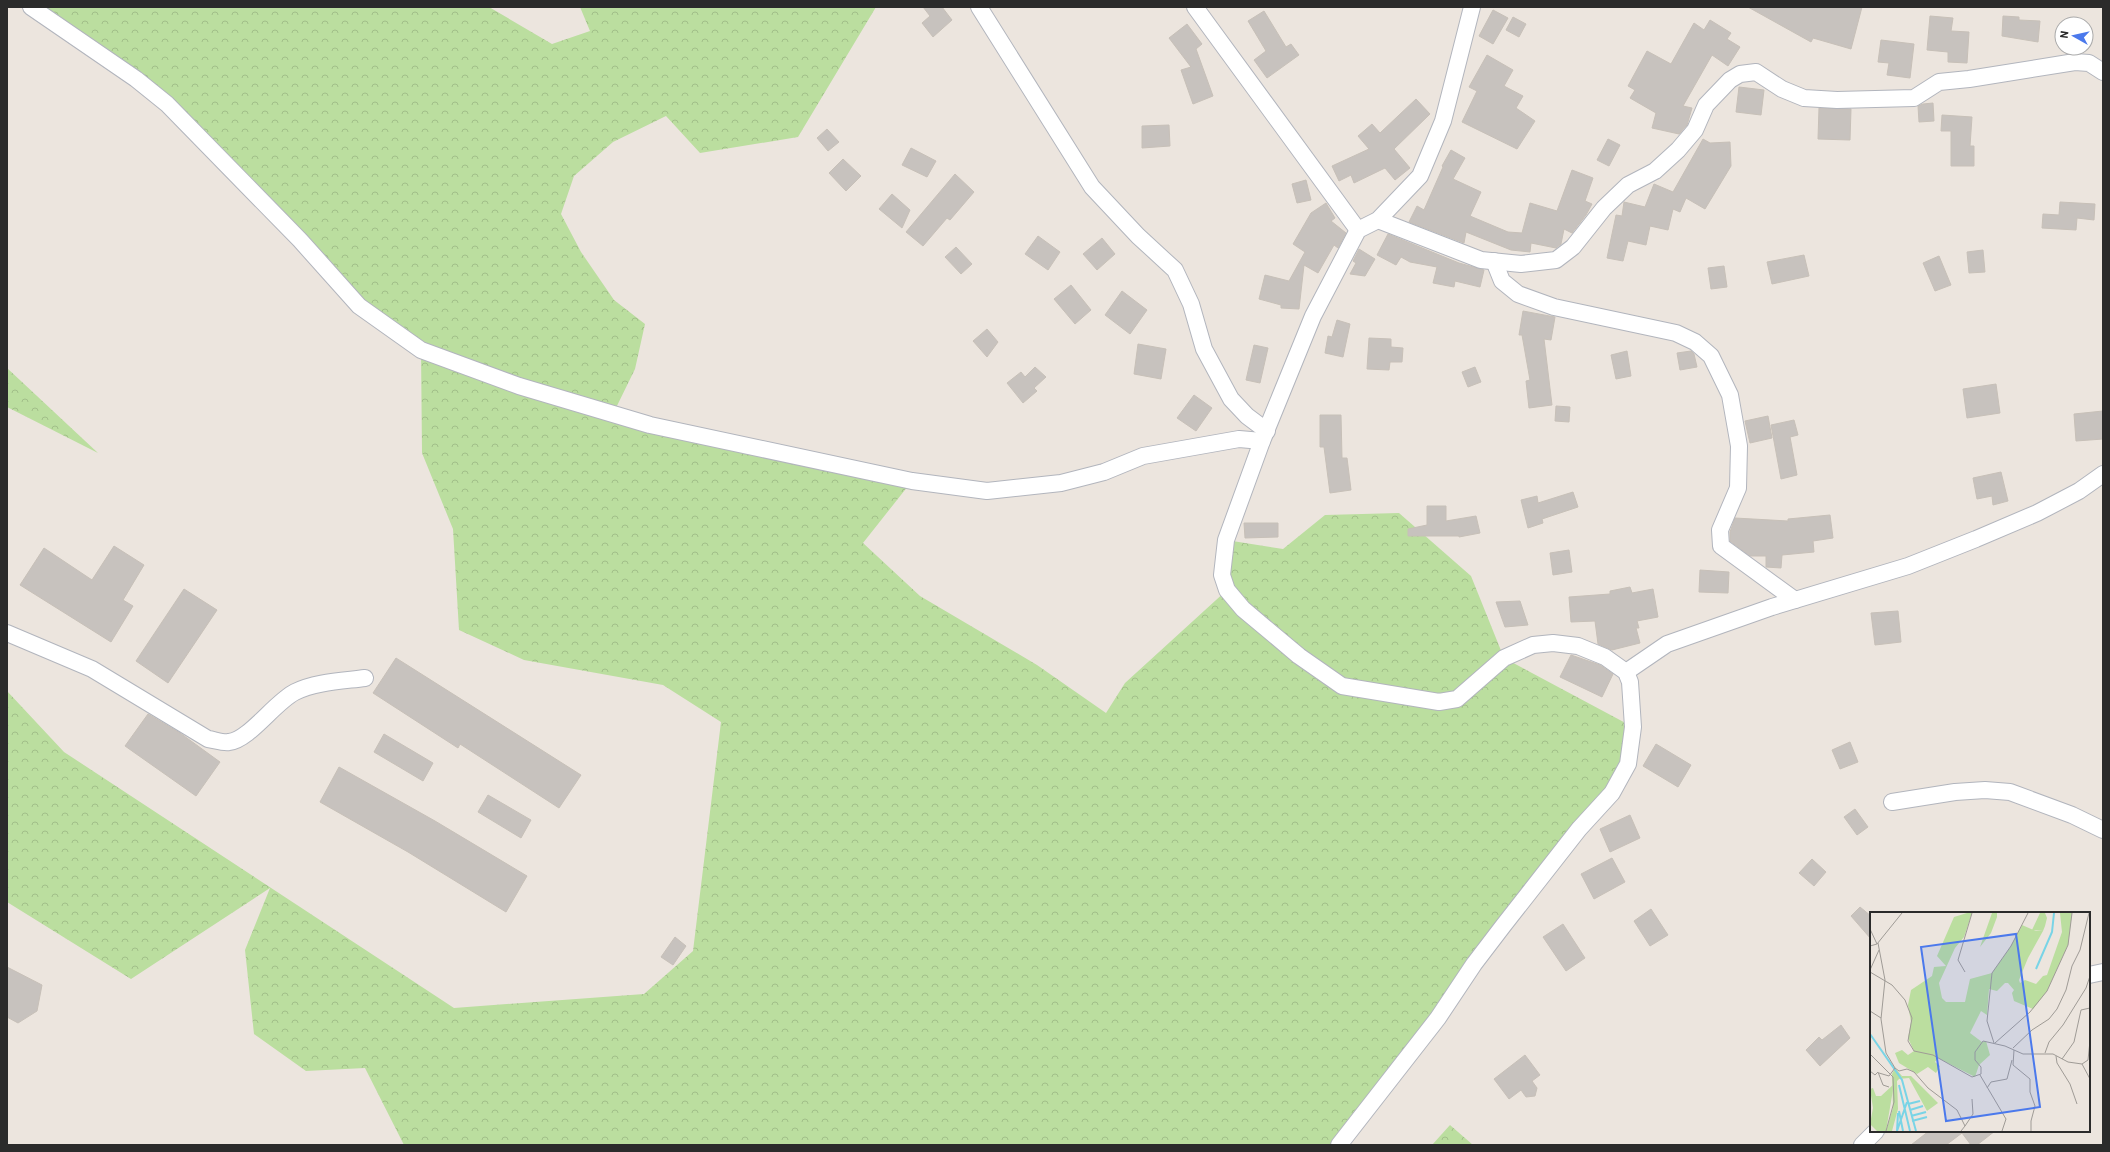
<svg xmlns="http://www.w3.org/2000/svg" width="2110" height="1152" font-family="Barlow,sans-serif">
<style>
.forest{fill:url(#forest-crowns)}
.building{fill:#c7c2be;stroke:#c7c0b8}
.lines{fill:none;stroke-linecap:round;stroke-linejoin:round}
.minor-casing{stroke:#b2b5bd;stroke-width:18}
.minor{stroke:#fff;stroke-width:16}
.inset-river{fill:none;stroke:#79d4e6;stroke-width:2}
.inset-road{fill:none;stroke:#9f9b96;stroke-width:1}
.view{fill:#4b79ec;fill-opacity:0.15;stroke:#4b79ec;stroke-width:2}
.inset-edge{fill:none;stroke:#2b2b2b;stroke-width:2}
</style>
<defs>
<pattern id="forest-crowns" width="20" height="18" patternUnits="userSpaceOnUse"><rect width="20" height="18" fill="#bbde9f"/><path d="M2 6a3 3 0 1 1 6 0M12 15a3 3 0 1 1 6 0" fill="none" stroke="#a1bf89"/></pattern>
</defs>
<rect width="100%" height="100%" fill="#ece5de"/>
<g class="forest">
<polygon points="31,7 489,7 552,44 590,31 580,7 876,7 798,137 700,153 666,116 613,142 574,176 561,214 581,252 614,300 645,324 635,369 613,414 912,481 863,543 920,596 1037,665 1106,713 1125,683 1227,590 1226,540 1283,549 1325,515 1399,513 1471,576 1504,658 1633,727 1628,764 1344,1139 1350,1145 404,1145 365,1068 306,1071 254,1034 245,950 270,888 131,979 7,902 7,691 64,752 454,1008 644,994 693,951 721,722 663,685 524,660 459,630 453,529 422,453 421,350 359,306 167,104"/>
<polygon points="7,368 98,453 7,407"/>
<polygon points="1450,1125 1473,1145 1432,1145"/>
</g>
<g class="building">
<polygon points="923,7 942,7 952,20 933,37 922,23 930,16"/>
<polygon points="1748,7 1862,7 1851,49 1813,38 1811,42"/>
<polygon points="1493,10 1508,18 1493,44 1479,36"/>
<polygon points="1264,11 1286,47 1291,44 1299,55 1267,78 1254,60 1266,51 1248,21"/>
<polygon points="1930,16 1953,18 1951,31 1969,32 1967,63 1948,62 1948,52 1927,50"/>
<polygon points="2003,16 2019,17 2019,20 2040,21 2038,42 2002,36"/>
<polygon points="1513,17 1526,24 1519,37 1506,30"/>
<polygon points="1710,20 1731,33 1727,39 1740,47 1728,66 1712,55 1683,106 1692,108 1687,125 1679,134 1652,128 1656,113 1630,98 1635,90 1628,86 1647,51 1671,64 1694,23 1704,30"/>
<polygon points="1187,24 1202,44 1196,49 1213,96 1193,104 1181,70 1191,67 1169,38"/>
<polygon points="1881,40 1914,44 1910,78 1887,75 1889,63 1878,62"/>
<polygon points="1487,55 1513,70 1504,86 1523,96 1516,108 1535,121 1517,149 1462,122 1477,91 1469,87"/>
<polygon points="1739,87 1764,90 1761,115 1736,112"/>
<polygon points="1416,99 1430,114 1394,149 1410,168 1395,180 1385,168 1354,183 1351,175 1339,181 1332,166 1369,149 1358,136 1372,124 1380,133"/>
<polygon points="1933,103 1934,121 1919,122 1918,106 1923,104"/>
<polygon points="1819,108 1851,109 1850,140 1818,139"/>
<polygon points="1942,115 1972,117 1970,146 1974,146 1974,166 1951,166 1951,131 1941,131"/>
<polygon points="1169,125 1170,146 1142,148 1142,126"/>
<polygon points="827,129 839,142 828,151 817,138"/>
<polygon points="1608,139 1620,145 1609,166 1597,160"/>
<polygon points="1703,139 1710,143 1730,142 1731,166 1705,209 1686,198 1680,212 1673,209 1668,230 1650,226 1646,245 1628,241 1623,261 1607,258 1616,215 1622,216 1624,202 1645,207 1654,184 1673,192"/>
<polygon points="911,148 936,161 927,177 902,165"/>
<polygon points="1451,150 1465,158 1453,179 1481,192 1470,216 1508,232 1522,233 1530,203 1557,211 1572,170 1593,178 1585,201 1592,204 1586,215 1572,233 1564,229 1561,244 1556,248 1531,243 1530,252 1511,250 1466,232 1464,243 1409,222 1417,206 1424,210 1443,167 1442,166"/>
<polygon points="843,159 861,176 846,191 829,173"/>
<polygon points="955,174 974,192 950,220 947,218 923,246 906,232"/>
<polygon points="1306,180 1311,200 1297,203 1292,184"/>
<polygon points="892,194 910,210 902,228 879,209"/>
<polygon points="2060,202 2095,204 2094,220 2077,218 2076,230 2042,228 2043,214 2059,215"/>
<polygon points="1326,203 1335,218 1331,221 1346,233 1338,248 1334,245 1318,273 1304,265 1299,309 1281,308 1281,305 1259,299 1265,275 1289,281 1305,252 1293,244 1311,213"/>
<polygon points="1388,234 1459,263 1484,270 1480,287 1455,281 1454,287 1433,283 1437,267 1410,262 1401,257 1396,265 1377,255"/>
<polygon points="1038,236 1060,252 1048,270 1025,254"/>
<polygon points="1102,238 1115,254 1097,270 1083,254"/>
<polygon points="956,247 972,264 961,274 945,257"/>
<polygon points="1359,249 1375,259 1365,276 1350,274 1356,263 1353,261"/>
<polygon points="1983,250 1985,272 1969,273 1967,252"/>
<polygon points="1804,255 1809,276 1772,284 1767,262"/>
<polygon points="1939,256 1951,285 1935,291 1923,263"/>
<polygon points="1724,266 1727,287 1711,289 1708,268"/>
<polygon points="1071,285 1091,310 1075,324 1054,299"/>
<polygon points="1122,291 1147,310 1130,334 1105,315"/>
<polygon points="1523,311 1555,317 1551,340 1544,339 1552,405 1529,408 1526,381 1530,380 1522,335 1519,335"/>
<polygon points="1337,320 1350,324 1343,357 1325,353 1328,336 1332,337"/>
<polygon points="987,329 998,342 987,357 973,341"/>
<polygon points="1369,338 1391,339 1391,347 1403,348 1402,362 1390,362 1389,370 1367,369"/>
<polygon points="1138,344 1166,349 1161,379 1134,374"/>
<polygon points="1254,345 1268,348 1260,383 1246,380"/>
<polygon points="1627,351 1631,376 1616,379 1611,355"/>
<polygon points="1691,351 1694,354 1697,367 1680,370 1677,353"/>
<polygon points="1035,367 1046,377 1034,388 1037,391 1023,403 1007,383 1021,372 1025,377"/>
<polygon points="1475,367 1481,382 1468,387 1462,372"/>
<polygon points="1996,384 2000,413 1967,418 1963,389"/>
<polygon points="1194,395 1212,408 1196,431 1177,418"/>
<polygon points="1556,406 1570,407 1569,422 1555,421"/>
<polygon points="2103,411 2103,439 2076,441 2074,414"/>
<polygon points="1320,415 1341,415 1342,458 1347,458 1351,490 1330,493 1324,447 1320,447"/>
<polygon points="1768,416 1772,438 1750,443 1745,421"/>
<polygon points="1794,420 1798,435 1790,437 1797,475 1781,479 1771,425"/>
<polygon points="2001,472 2008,501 1993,505 1992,496 1977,499 1973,478"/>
<polygon points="1573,492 1578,507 1542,519 1543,523 1528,528 1521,500 1537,496 1538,503"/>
<polygon points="1427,506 1446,506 1446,521 1476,516 1480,533 1459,537 1459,536 1408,536 1408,529 1427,525"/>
<polygon points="1830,515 1833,538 1813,541 1814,552 1782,555 1781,568 1766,567 1766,556 1750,556 1730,541 1730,532 1735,518 1788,521 1788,519"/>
<polygon points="1244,523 1278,523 1278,537 1245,538"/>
<polygon points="114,546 144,565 123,600 133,606 111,642 20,585 44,548 92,580"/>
<polygon points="1569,550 1572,572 1553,575 1550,553"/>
<polygon points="1700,570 1729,572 1728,593 1699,592"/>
<polygon points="1630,587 1632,593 1653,589 1658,617 1637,621 1639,628 1636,628 1640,643 1612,650 1598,644 1595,621 1571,622 1569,597 1610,594 1610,591"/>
<polygon points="184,589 217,610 168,683 136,661"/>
<polygon points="1520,601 1528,625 1505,627 1496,602"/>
<polygon points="1898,611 1901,642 1875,645 1871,613"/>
<polygon points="1571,655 1600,665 1613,674 1602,697 1560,677"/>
<polygon points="396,658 581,775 559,808 460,744 458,748 373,693"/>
<polygon points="148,714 180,733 220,762 196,796 125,746"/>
<polygon points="384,734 433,763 423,781 374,752"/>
<polygon points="1850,742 1858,762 1840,769 1832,750"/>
<polygon points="1656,744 1691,765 1678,787 1643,766"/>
<polygon points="339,767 435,821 527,876 506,912 408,852 320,802"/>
<polygon points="488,795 531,820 521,838 478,812"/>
<polygon points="1855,809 1868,827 1857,835 1844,817"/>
<polygon points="1630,815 1640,838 1610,852 1600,829"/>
<polygon points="1612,858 1625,882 1594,899 1581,874"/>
<polygon points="1812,859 1826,872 1814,886 1799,873"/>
<polygon points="1860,907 1871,916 1871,939 1851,916"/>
<polygon points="1651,909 1668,935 1650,946 1634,921"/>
<polygon points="1563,924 1585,958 1566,971 1543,937"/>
<polygon points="675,937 686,946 673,965 661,957"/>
<polygon points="7,967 42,985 37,1011 18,1023 7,1017"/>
<polygon points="1841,1025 1850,1038 1820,1066 1806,1050 1819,1037 1822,1040"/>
<polygon points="1525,1055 1540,1075 1532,1081 1537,1088 1535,1096 1526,1097 1521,1090 1509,1099 1494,1079"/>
<polygon points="1929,1131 1995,1131 1977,1145 1971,1145 1962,1133 1946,1145 1911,1145"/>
</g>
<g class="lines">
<defs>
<g id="minor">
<polyline points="31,7 136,79 167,104 300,240 359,306 421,350 519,386 650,425 912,481 987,491 1061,483 1104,472 1143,456 1239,439 1262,441"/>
<polyline points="979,7 1092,187 1138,236 1175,270 1191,304 1204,349 1231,399 1247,416 1267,431"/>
<polyline points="1195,7 1358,230"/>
<polyline points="1378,220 1481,260 1521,264 1556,260 1573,247 1604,208 1628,185 1655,171 1678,150 1695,130 1706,105 1730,80 1740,74 1756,72 1782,89 1804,98 1837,100 1914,98 1939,82 1969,79 2075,62 2089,63 2103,72"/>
<polyline points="1494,261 1502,281 1518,294 1554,307 1676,333 1695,342 1711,356 1730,395 1739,446 1738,488 1720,530 1721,546 1795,600"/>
<path d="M 7,633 L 92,669 L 208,739 C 215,740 223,743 229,742 C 249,740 275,702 295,692 C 315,682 342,681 365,678"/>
<polyline points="1626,672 1667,644 1772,607 1908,566 1976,539 2037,513 2079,491 2103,474"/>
<polyline points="1892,802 1955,792 1985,790 2010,792 2072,815 2103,830"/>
<polyline points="2089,975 2103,972"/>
<polyline points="1339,1145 1438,1018 1474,964 1503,926 1579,829 1612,793 1628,764 1633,727 1630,682 1626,672 1605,657 1578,646 1553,643 1533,645 1504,658 1457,699 1439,702 1342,686 1299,656 1243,609 1227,590 1222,575 1226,540 1262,441 1313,316 1358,230 1378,220 1420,176 1443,121 1472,7"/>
<polyline points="1862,1145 1876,1131"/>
</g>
</defs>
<use href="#minor" class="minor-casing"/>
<use href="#minor" class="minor"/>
</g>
<g transform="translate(1870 912)">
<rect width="220" height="220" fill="#ece5de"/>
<path d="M 170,1 L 175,1 L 177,6 L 175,14 L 173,19 L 162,18 ZM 25,156 L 32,164 L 27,169 L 28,197 L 22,219 L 16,219 L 23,196 L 22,162 Z" fill="#bbde9f"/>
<path d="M 97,1 L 102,1 L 94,25 L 85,36 L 69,71 L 72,86 L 76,90 L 95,90 L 100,67 L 122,61 L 139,37 L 152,13 L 166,19 L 173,19 L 158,46 L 149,68 L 150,71 L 155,68 L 166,72 L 173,64 L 177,63 L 192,20 L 190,1 L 202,1 L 198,33 L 177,79 L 163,97 L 144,89 L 142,81 L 144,78 L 138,71 L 135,71 L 127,79 L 119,77 L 117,103 L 111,99 L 100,121 L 112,130 L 116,129 L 120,143 L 109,153 L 105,165 L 68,146 L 65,150 L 70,154 L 66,161 L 58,155 L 47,162 L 29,151 L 25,141 L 32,138 L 38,143 L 44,139 L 38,126 L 41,110 L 38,93 L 41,78 L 62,64 L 64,55 L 76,54 L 67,44 L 84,5 ZM 122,1 L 127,1 L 127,5 L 121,21 L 110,35 ZM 32,164 L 41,164 L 68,191 L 57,199 L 39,166 L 28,167 ZM 24,172 L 16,219 L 7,219 L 0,212 L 3,196 L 0,177 L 3,176 L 6,184 L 11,184 Z" fill="#bbde9f"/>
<path class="inset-river" d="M 166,57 L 182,20 L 184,1M 0,122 L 32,168 L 46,219M 29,173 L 40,219M 38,192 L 50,189M 40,198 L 53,194M 29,199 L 33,219M 41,204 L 56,200M 42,209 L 57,205M 27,219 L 37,190M 27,219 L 28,201"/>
<path class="inset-road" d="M 0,17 L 7,32M 8,31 L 15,68 L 11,107 L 16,141 L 25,156 L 29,159 L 37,157 L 44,160 L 58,176 L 87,198 L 95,214 L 91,219M 0,34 L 7,32 L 32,1M 0,58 L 9,38M 0,60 L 22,73 L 35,88 L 42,106 L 38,129 L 44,139 L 63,143 L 102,165 L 111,162 L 111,155 L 105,148 L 105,140 L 113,129 L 135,134 L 153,142 L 183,142 L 198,150 L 212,152 L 218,148 L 220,129M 95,60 L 88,48 L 102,1M 0,99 L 11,106M 124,131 L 117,109 L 122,61 L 141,34 L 158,1M 125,131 L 160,100 L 177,79 L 198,33 L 202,1M 143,136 L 162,118 L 179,107 L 187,97 L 196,78 L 202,54 L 210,38 L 219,1M 144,138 L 143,153 L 160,167 L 160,180 L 165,194 L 161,209 L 161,219M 175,141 L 179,130 L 193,113 L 216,76 L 220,64M 0,142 L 23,165 L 24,190 L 16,219M 186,144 L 187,151 L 200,172 L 207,192M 192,147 L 204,130 L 211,98 L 220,96M 212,152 L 220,167M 0,159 L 5,163 L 8,160 L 13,173 L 19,175M 9,161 L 19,164 L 25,156M 110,163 L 136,207 L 132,219M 117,176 L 121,170 L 137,167 L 142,148M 95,214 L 103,202 L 102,187"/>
<path class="view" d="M 146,22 L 170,195 L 76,209 L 51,35 Z"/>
<rect width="220" height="220" class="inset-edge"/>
</g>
<rect width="2110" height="1152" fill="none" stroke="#2b2b2b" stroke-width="16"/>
<g transform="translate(2074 36) rotate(278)"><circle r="19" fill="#ffffff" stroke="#aaaaaa"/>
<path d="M0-3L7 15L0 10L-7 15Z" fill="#4b79ec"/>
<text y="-6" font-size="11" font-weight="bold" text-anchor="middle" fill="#2b2b2b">N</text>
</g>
</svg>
